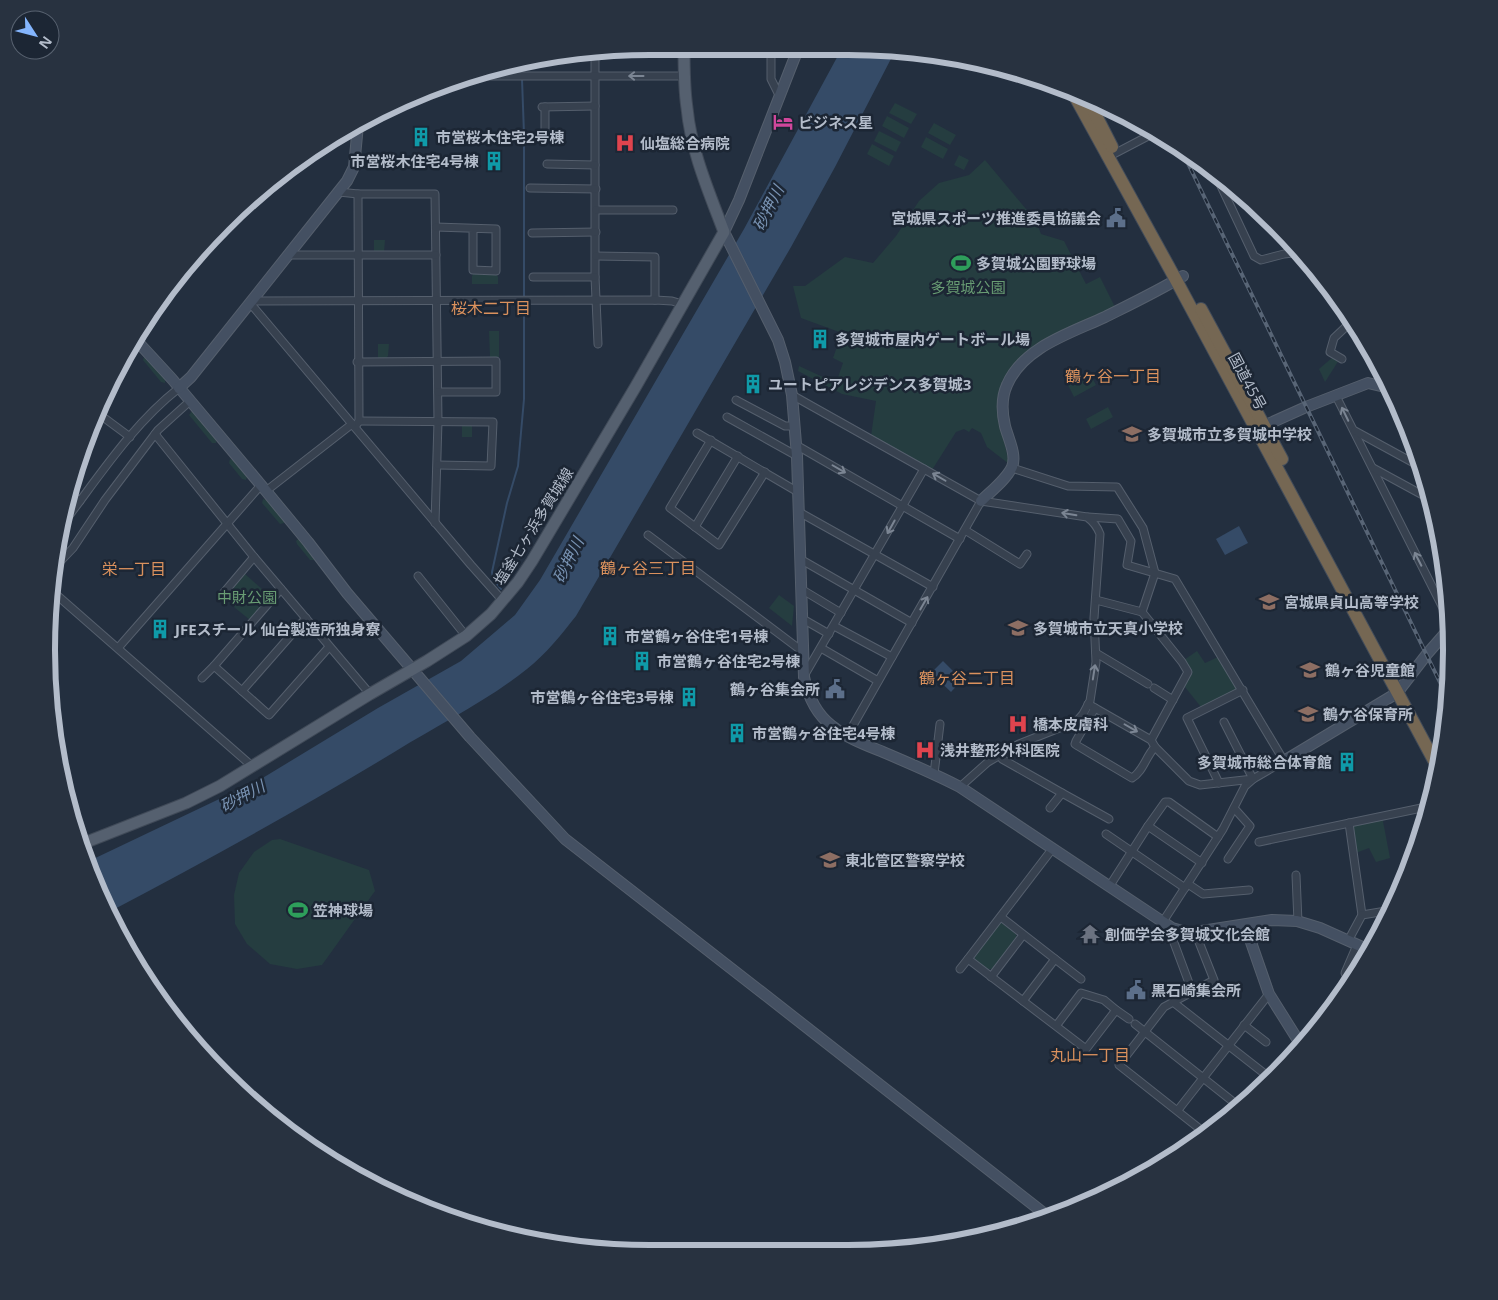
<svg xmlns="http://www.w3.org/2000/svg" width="1498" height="1300" font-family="'Open Sans','Noto Sans JP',sans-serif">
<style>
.green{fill:#253d40}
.water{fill:#354b67}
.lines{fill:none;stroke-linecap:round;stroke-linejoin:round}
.stream{stroke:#354b67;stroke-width:2}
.street-casing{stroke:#555f6d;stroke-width:9}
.secondary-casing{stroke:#555f6d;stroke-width:12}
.primary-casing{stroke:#404a58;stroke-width:13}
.highway-casing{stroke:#424c5a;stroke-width:14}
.street{stroke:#37414f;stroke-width:7}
.secondary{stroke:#445062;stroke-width:10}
.primary{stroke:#55606f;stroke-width:11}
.highway{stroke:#756753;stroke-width:12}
.rail-casing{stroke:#586576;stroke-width:4}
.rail{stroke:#1c2634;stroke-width:2;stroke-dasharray:5.5;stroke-linecap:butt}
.oneway{stroke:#7b8593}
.labels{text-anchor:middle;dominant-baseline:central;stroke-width:5;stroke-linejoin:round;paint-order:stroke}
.poi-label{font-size:15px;font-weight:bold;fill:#b3bcca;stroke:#1c2634;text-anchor:start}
.park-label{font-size:15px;fill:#689c73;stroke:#1c2634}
.street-label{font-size:15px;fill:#b3bcca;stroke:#1c2634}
.water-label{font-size:16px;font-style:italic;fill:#7993b3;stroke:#1c2634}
.neighbourhood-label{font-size:16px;fill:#da915d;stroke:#1c2634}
.rim{fill:none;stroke:#b3bcca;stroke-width:6}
</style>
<rect width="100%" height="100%" fill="#232f3f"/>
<g class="green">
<polygon points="895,103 917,114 911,124 889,113"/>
<polygon points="887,116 909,128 904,138 882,126"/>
<polygon points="934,123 956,135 950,145 928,133"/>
<polygon points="879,131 901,142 896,152 874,141"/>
<polygon points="926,137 948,149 943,159 921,147"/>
<polygon points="872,144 894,156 889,166 867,154"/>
<polygon points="959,155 969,160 964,170 954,165"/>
<polygon points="985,160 1036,221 1041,234 1064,241 1086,284 1100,277 1115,307 1010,373 1003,435 1009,464 987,447 981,433 972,428 969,432 964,429 956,432 932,470 871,436 876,401 842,394 798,371 799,366 836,383 843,363 833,358 842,333 801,318 793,286 805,286 845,257 873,263 896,236 919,201 939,183 969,175"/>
<polygon points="374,240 385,240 384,252 374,252"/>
<polygon points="473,274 496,274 498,277 498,284 472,284 472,276"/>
<polygon points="489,331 499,331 499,357 490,357"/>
<polygon points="378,344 389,344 388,356 386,358 378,358"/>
<polygon points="144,357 165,379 165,383 161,382 143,360"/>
<polygon points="1333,357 1339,360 1325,382 1319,369"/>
<polygon points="1090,374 1096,385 1074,397 1068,385"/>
<polygon points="1108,407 1113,417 1091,429 1086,419"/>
<polygon points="192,411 216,439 216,443 212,443 189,415"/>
<rect x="462" y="426" width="10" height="11"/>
<polygon points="230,459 233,460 247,476 246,480 242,479 229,463"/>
<polygon points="263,499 267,500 284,520 284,523 280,524 262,503"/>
<polygon points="298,539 300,539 315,558 314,560 310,560 297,544 296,541"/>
<polygon points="245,574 270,596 250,620 224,599"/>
<polygon points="779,595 794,606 792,626 769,608"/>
<polygon points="1197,651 1205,663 1218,657 1237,689 1201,707 1185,687 1187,681 1184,660"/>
<polygon points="1382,816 1390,858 1376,862 1369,848 1353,854 1349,823"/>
<polygon points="280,839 369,870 375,891 322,965 297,969 270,964 247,944 235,924 234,895 239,873 254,852 272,840"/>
<polygon points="1002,923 1016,934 1016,939 993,969 988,969 975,959 974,955 998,924"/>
</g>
<g class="water">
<path d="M 841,50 L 895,51 L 835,167 L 791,247 L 576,616 C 561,635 546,654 527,669 C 487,701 440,724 396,751 C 302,808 206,861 109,912 L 87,862 L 261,779 L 378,708 L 461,661 L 515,615 L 540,580 L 744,229 Z"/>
<polygon points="1239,526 1248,543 1225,555 1216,539"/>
<polygon points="943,661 962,680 951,692 931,673"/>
</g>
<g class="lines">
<g class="stream">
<polyline points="521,63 521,68"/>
<polyline points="501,589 493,579 492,572 507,503 518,466 524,399 524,134 522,79"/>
</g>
<defs>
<g id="street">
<polyline points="771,49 771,79 780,97"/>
<polyline points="595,53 595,277 598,344"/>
<polyline points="469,76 684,76"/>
<polyline points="542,107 595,106"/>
<polyline points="545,107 545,131"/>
<polyline points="1145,127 1149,136"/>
<polyline points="1108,157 1154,133"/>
<polyline points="547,164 595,165"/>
<polyline points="1213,169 1254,256 1261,260 1284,254 1302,252"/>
<polyline points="530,188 596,189"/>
<polyline points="339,192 358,194 435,194 438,421 435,523"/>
<polyline points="596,210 673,210"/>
<polyline points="436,227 496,229 496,271 473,270 473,229"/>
<polyline points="532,233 596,232"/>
<polyline points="288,255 436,255"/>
<polyline points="596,256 655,257 655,300"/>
<polyline points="533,277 595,277"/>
<polyline points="252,301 655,300 672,301 682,304"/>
<polyline points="250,303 471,565 503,601"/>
<polyline points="1342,359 1330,352 1334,338 1352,321"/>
<polyline points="357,362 496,361 496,392 438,392"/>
<path d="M 792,395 L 981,501 L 1087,517 C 1094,522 1097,526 1100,534 L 1094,618 L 1096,662 L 1090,701 L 1083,714 L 1077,721 L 1019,744 L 988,762 L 960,787"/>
<polyline points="1336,396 1448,618"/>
<polyline points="736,400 785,426 795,426"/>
<polyline points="103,417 130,437"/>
<polyline points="727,417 797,456"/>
<polyline points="359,421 493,422 491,466 438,465"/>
<polyline points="355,427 359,421 358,194"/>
<polyline points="1355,431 1423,468"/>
<polyline points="697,433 798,492"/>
<polyline points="155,434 254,557 370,694"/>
<polyline points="711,440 670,508 719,545 765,472"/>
<polyline points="796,445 960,539"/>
<polyline points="1012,468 1068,486 1117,487 1143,528 1155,573 1142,612"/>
<polyline points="1373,468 1430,499"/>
<polyline points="266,491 352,424"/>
<polyline points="72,496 80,501"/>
<polyline points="799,512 933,587"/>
<polyline points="1088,517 1118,519 1131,541 1127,565 1175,579 1284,761 1253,779 1245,786 1223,829 1162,923"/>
<path d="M 65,521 C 100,475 133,424 179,388"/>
<polyline points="695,527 738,456"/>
<polyline points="1437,529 1435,533 1438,535"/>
<polyline points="965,530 1020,564 1027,554"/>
<polyline points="648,535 802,651"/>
<polyline points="800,559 912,623"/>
<polyline points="52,570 73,548 105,500 158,430 190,401"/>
<polyline points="418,576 466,636"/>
<polyline points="281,589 214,666 269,715 329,647"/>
<polyline points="801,589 841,613"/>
<polyline points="51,590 253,767"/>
<polyline points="221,596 254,557"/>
<polyline points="1096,600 1142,612 1182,662 1188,672 1151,740"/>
<polyline points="801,618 829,634"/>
<polyline points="834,626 892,657"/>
<polyline points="118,648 261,485"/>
<polyline points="821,648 878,681"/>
<polyline points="1096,653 1148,684"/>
<polyline points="804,676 924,469"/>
<polyline points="202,678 214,666"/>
<polyline points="1154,688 1173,700"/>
<polyline points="242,691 306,618"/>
<polyline points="1088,704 1151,740 1155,747 1189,781 1200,785 1253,779 1224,722"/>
<path d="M 1095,708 L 1076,741 L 1075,744 L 1078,746 L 1132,778 C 1143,772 1146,756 1155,747"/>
<polyline points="847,736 981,501"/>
<polyline points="1000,755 1002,759 1062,793 1050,808"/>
<polyline points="934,774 940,724"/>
<polyline points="1219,783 1187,718 1243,690"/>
<polyline points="1062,793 1109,819"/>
<polyline points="1349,823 1362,915"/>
<polyline points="1148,826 1165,802 1169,802 1218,837"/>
<polyline points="1106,834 1185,888"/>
<polyline points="1259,842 1431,806"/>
<polyline points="1053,848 968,959 1086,1049 1116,1010 1104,1000 1081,993 1056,1026"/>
<polyline points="1228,859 1250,826 1234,808"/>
<polyline points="1296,875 1298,922"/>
<polyline points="1188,884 1203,894 1249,890"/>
<polyline points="1109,887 1148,826 1202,863"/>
<polyline points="1001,917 1055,959 1023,1001"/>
<polyline points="1172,928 1170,932 1192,991"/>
<polyline points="1195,932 1214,980 1164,1007 1119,1065 1205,1133"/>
<polyline points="1348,941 1362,915 1392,910"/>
<polyline points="1055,959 1081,979"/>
<polyline points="960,969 968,959"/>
<polyline points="991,977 1023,935"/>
<polyline points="1349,981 1345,973 1357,945"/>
<polyline points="1173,1002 1270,1078"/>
<polyline points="1116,1010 1129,1019"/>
<polyline points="1135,1024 1241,1108"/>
<polyline points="1244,1025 1266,1042"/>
<polyline points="1178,1110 1269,994"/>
</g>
<g id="secondary">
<path d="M 798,49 L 739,200 L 724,232 L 778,340 L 785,362 L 792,395 L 797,456 L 804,677 C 808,696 816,714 832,726 C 847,738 866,745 883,752 C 909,763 935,774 960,787 L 1172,928 L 1189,933 L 1272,920 L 1297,921 L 1320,928 L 1369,950"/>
<polyline points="137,341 172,379 266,491 308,542 347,593 470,737 565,839 764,994 1050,1218"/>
<polyline points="179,388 191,377 347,181 354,167 358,125"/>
<polyline points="1257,429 1306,407 1368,383 1389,388"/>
<path d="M 981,501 C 991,491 1006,480 1012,467 C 1017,455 1008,438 1005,426 C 1002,413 1001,398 1007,385 C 1023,347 1071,333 1105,317 C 1131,304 1158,291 1183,276"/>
<polyline points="1284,761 1397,693 1427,654 1448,630"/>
<polyline points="1245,925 1269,994 1301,1045"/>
</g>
<path id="primary" d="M 79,845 L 186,803 L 220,786 L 370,694 L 427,661 L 466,636 L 491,614 L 518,582 L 532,561 L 636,386 L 724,232 C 709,192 691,151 687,108 C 684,88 684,67 684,47"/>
<g id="highway">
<polyline points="1072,91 1176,280 1438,768"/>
<polyline points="1086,96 1112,147"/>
<polyline points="1201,309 1282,459"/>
</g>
</defs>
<use href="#street" class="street-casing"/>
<use href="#secondary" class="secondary-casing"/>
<use href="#primary" class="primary-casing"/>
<use href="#highway" class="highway-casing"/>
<use href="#street" class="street"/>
<use href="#secondary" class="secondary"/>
<use href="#primary" class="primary"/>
<use href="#highway" class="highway"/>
<defs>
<polyline id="rail" points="1181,149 1449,701"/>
</defs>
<use href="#rail" class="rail-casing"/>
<use href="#rail" class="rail"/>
</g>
<defs><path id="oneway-shaft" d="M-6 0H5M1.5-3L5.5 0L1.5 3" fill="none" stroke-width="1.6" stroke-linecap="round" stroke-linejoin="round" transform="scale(1.25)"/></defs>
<g class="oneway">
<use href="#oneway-shaft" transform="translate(636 76) rotate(-180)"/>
<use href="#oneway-shaft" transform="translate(1345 414) rotate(-116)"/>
<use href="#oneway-shaft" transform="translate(839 469) rotate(30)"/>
<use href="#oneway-shaft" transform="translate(939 477) rotate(-150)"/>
<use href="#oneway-shaft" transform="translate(1069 514) rotate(-171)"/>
<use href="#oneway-shaft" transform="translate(891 527) rotate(119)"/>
<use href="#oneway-shaft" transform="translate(1418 559) rotate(-117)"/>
<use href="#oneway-shaft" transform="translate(924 603) rotate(-60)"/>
<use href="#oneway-shaft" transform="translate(1094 672) rotate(-81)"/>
<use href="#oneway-shaft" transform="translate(1131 728) rotate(30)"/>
</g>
<defs>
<symbol id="hotel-bare" viewBox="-9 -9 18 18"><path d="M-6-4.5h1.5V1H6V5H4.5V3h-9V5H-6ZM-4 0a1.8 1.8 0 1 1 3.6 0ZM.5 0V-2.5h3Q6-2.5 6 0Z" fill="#d1479c" stroke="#1c2634" stroke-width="2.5" paint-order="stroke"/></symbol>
<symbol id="building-bare" viewBox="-9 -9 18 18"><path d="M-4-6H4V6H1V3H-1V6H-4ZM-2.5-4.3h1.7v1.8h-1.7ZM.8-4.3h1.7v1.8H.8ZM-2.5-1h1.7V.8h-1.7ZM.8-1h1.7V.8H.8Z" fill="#0f9aa8" stroke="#1c2634" stroke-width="2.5" paint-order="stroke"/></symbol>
<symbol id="hospital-bare" viewBox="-9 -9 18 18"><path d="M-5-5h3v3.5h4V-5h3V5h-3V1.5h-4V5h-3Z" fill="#e0444e" stroke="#1c2634" stroke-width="2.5" paint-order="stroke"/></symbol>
<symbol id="civic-bare" viewBox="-9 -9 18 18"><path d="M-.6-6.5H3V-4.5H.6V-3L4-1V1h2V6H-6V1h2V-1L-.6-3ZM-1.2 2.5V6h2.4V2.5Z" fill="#5c6f8a" stroke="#1c2634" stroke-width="2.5" paint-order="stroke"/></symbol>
<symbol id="stadium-bare" viewBox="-9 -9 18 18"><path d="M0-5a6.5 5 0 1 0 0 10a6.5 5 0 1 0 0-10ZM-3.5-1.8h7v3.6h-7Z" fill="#2e9e5b" stroke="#1c2634" stroke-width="2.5" paint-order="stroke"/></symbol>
<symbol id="school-bare" viewBox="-9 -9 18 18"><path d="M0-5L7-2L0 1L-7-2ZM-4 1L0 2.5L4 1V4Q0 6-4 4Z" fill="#8d6e63" stroke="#1c2634" stroke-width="2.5" paint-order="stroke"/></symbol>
<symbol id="temple-bare" viewBox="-9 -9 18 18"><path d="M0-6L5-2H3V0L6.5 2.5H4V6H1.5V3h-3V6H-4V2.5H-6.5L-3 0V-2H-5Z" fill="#6b7280" stroke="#1c2634" stroke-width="2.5" paint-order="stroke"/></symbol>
</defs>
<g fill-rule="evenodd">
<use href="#hotel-bare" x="769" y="108" width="28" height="28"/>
<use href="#building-bare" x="407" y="123" width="28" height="28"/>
<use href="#hospital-bare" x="611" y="129" width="28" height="28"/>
<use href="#building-bare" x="480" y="147" width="28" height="28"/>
<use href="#civic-bare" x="1102" y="204" width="28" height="28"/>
<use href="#stadium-bare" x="947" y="249" width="28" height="28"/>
<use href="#building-bare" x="806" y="325" width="28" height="28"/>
<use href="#building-bare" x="739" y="370" width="28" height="28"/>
<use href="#school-bare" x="1118" y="420" width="28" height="28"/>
<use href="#school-bare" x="1255" y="588" width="28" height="28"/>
<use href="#school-bare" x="1004" y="614" width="28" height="28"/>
<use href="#building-bare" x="146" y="615" width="28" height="28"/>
<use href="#building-bare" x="596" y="622" width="28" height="28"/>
<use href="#building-bare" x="628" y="647" width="28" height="28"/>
<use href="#school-bare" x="1296" y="656" width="28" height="28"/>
<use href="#civic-bare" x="821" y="675" width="28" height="28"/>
<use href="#building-bare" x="675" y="683" width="28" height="28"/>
<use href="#school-bare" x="1294" y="700" width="28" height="28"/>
<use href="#hospital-bare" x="1004" y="710" width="28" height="28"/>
<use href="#building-bare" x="723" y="719" width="28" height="28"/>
<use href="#hospital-bare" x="911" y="736" width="28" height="28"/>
<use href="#building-bare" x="1333" y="748" width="28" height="28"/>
<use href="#school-bare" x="816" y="846" width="28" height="28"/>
<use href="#stadium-bare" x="284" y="896" width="28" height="28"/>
<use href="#temple-bare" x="1076" y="920" width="28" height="28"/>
<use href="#civic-bare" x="1122" y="976" width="28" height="28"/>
</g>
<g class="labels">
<g class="poi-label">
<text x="798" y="122">ビジネス星</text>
<text x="436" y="137">市営桜木住宅2号棟</text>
<text x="640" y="143">仙塩総合病院</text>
<text x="479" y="161" text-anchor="end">市営桜木住宅4号棟</text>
<text x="1101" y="218" text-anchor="end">宮城県スポーツ推進委員協議会</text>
<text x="976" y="263">多賀城公園野球場</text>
<text x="835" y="339">多賀城市屋内ゲートボール場</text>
<text x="768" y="384">ユートピアレジデンス多賀城3</text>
<text x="1147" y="434">多賀城市立多賀城中学校</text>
<text x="1284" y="602">宮城県貞山高等学校</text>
<text x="1033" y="628">多賀城市立天真小学校</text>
<text x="175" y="629">JFEスチール 仙台製造所独身寮</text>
<text x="625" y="636">市営鶴ヶ谷住宅1号棟</text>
<text x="657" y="661">市営鶴ヶ谷住宅2号棟</text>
<text x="1325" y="670">鶴ヶ谷児童館</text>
<text x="820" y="689" text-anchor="end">鶴ヶ谷集会所</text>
<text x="674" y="697" text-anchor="end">市営鶴ヶ谷住宅3号棟</text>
<text x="1323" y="714">鶴ケ谷保育所</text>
<text x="1033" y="724">橋本皮膚科</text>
<text x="752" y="733">市営鶴ヶ谷住宅4号棟</text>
<text x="940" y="750">浅井整形外科医院</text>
<text x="1332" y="762" text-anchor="end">多賀城市総合体育館</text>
<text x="845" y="860">東北管区警察学校</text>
<text x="313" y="910">笠神球場</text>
<text x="1105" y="934">創価学会多賀城文化会館</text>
<text x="1151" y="990">黒石崎集会所</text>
</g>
<g class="park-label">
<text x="968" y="287">多賀城公園</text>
<text x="247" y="597">中財公園</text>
</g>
<g class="street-label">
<text transform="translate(1248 381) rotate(62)">国道45号</text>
<text transform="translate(533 526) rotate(-58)">塩釜七ヶ浜多賀城線</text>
</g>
<g class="water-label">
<text transform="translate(768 208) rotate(-63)">砂押川</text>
<text transform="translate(568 560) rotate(-64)">砂押川</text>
<text transform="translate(242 796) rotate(-28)">砂押川</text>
</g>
<g class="neighbourhood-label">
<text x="491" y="308">桜木二丁目</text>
<text x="1113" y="376">鶴ヶ谷一丁目</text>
<text x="648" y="568">鶴ヶ谷三丁目</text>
<text x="134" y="569">栄一丁目</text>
<text x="967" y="678">鶴ヶ谷二丁目</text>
<text x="1090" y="1055">丸山一丁目</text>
</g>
</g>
<path d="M0 0H1498V1300H0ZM650 55H848A595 595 0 0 1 1443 650V650A595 595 0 0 1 848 1245H650A595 595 0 0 1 55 650V650A595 595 0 0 1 650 55Z" fill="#283240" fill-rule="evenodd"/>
<path class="rim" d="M650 55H848A595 595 0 0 1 1443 650V650A595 595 0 0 1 848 1245H650A595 595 0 0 1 55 650V650A595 595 0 0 1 650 55Z"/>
<g transform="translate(35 35) rotate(126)"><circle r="24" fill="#1c2634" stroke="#586270"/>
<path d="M0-4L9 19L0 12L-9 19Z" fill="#84b5fd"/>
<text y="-8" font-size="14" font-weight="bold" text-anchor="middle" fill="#b3bcca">N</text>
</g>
</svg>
